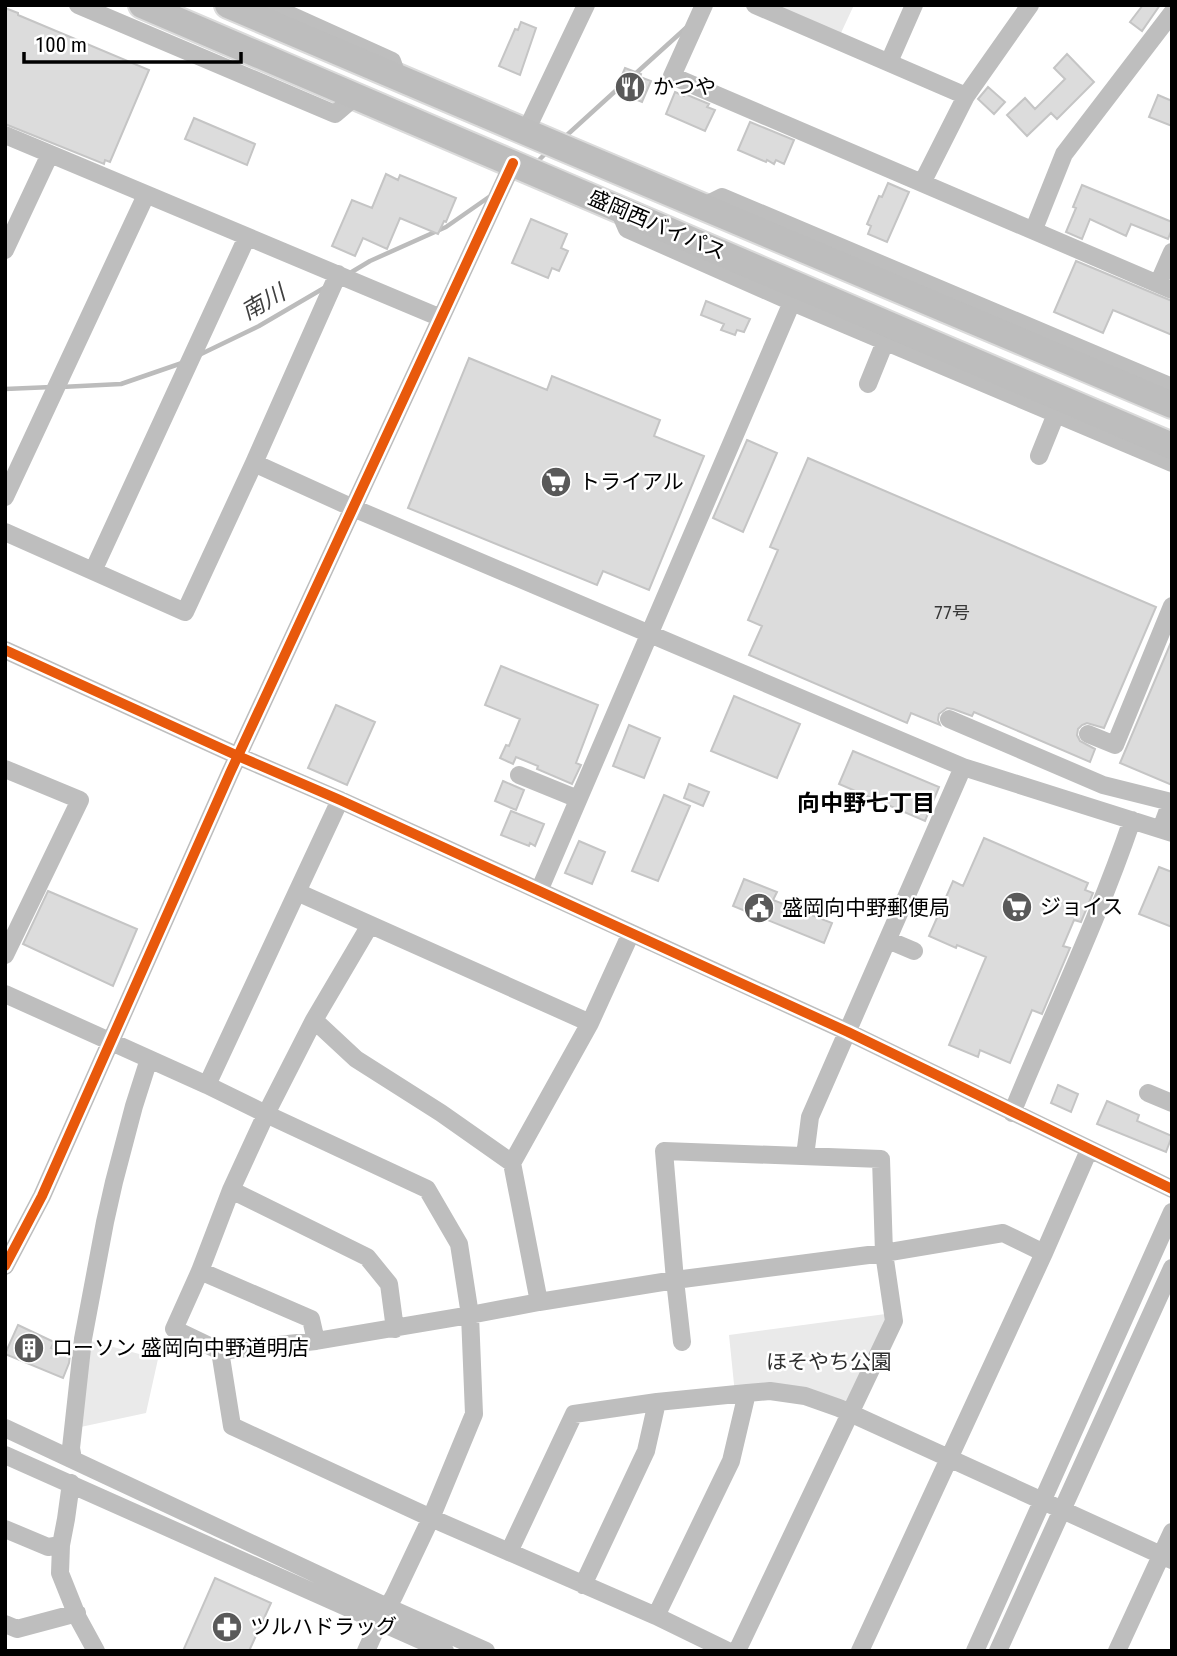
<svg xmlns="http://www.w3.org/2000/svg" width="1177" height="1656" font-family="'Roboto Condensed','Noto Sans JP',sans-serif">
<rect width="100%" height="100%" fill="#fff"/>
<!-- green -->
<path fill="#eaeaea" d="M769,5H854L840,35Z
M893,1313L851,1414L839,1408L735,1394L729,1335Z
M87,1340L158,1359L146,1413L76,1428Z"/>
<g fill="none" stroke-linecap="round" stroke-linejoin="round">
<!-- stream -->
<path stroke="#bcbcbc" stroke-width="4.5" d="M634,75L687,27
M567,135L622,85
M537,162L544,155
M350,273L370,261L446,227L489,197
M199,355L259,326L324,288
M61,387L121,384L182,363
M5,389L52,387"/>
</g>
<!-- building -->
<path fill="#dcdcdc" stroke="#c5c5c5" stroke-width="2" d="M1143,5H1160L1142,31L1130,22Z
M5,8L18,13V15L149,70L110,162L105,160L104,164L5,124Z
M521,22L536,28L520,75L499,66L515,29L518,30Z
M1067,54L1094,82L1057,119L1051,113L1027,136L1007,115L1025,98L1035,109L1065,79L1054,68Z
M625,68L641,74L640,77L651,81L642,102L620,93L622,89L617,87Z
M988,87L1005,102L994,114L978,99Z
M675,92L684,96L685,94L709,104L707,107L715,110L705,131L666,114Z
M1158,95L1172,101V126L1149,117Z
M194,118L255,144L247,165L185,139Z
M750,122L794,140L784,164L776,160L774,164L767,160L766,162L738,150Z
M386,174L398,180L400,175L456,198L446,222L444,221L438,234L400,218L387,249L363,238L355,256L332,246L352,200L372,208Z
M888,183L909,192L887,242L868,234L871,226L867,224L879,196L882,197Z
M1082,185L1172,222V229L1168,239L1131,224L1126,236L1090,219L1082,239L1066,232L1076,208L1073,207Z
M531,219L567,234L561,248L568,251L559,271L552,268L548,278L512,263Z
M1076,261L1172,301V335L1113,310L1103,333L1054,312Z
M706,301L750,319L744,332L737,330L735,335L721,330L724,324L701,315Z
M469,358L547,390L552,376L660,420L654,436L704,456L649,590L603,571L597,585L408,508Z
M747,440L777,453L743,532L713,518Z
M808,458L1156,607L1104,728L1087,723L1082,725L1078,729L1077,735L1080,741L1095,749L1090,762L974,712L972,716L953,709L947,708L939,714L938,720L940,725L911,713L907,723L749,655L762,626L748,620L778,550L770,547Z
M1172,640V785L1120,763Z
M501,666L598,705L576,763L581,765L572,784L537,769L538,766L516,757L513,764L500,758L506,745L509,746L520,719L485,705Z
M734,696L800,724L777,778L711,751Z
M336,705L375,722L347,785L308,768Z
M629,725L660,738L644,778L613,766Z
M853,751L939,787L925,821L839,784Z
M503,781L524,790L516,810L495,801Z
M689,784L709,792L703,806L684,798Z
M664,795L690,806L658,881L632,871Z
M511,811L544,824L535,846L530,843L529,846L501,835Z
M984,838L1088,883L1085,890L1093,893L1081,922L1074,920L1063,946L1070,948L1042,1014L1032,1010L1010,1063L980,1050L978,1057L949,1045L986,957L957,945L956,948L929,936L953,881L963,886Z
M579,841L605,852L592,884L565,873Z
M1159,867L1172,872V927L1139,914Z
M744,879L777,892L773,900L832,923L824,943L733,906Z
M48,891L137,929L113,986L23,944Z
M1058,1085L1078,1094L1071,1112L1051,1103Z
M1107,1101L1139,1115L1137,1121L1172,1136L1166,1152L1097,1124Z
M18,1325L54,1342L51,1348L70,1355L69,1363L63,1378L5,1354Z
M215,1578L271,1603L249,1651H183Z"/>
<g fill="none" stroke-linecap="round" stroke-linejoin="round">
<!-- highway casing -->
<g stroke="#dbdbdb" stroke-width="30">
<path id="highway" d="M142,5L1172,446
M228,5C542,140 857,271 1172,405"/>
</g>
<!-- minor -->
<path stroke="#bebebe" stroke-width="18" d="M78,5L335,114L356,96
M268,5L392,61L398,78
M704,5L672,76C838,147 1005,218 1172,290
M755,5L966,96
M889,62L914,5
M525,133L586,5
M5,135L441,318
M922,183L966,96L1030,5
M704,206L722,197L1172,387
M618,208L627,229L792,302L1172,463
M1034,229L1064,154L1172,13
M5,250L50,154
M1158,284L1172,252
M868,384L885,342
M1039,456L1056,414
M254,463L353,508L963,767L1172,833
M5,497L146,195
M5,532L185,612L254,463L338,274
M93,571L247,237
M5,650L238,756L340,800L848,1032L1172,1189
M949,719L1103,785L1171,802L1161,829
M1088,734L1115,745L1172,606
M5,769L80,800L5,955
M519,775L578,799
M340,800L297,892L590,1023
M539,891L792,302
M631,933L590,1023L512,1163L539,1302L675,1280L884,1253L1003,1233L1044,1253
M888,940L914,951
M5,994L207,1085L297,892
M314,1020L356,1059L441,1113L512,1163
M207,1085L266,1114L427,1189L459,1244L470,1315L316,1341L220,1351L174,1329L200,1271L231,1190L266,1114L314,1020L370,925
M1148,1093L1172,1103
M1012,1113C1052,1015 1098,920 1132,820
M805,1156L810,1117L963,767
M231,1190L367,1257L389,1284L395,1329
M5,1266L42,1196L230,773L513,163
M200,1271L311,1319L316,1341
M682,1342L675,1280L664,1151L881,1159L884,1253L894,1321L737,1651
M220,1351L232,1426L431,1518L656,1616L728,1651
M5,1428L387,1607L486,1651
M5,1455L445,1651
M73,1459L71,1448L83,1339L105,1222L114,1182L134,1106L149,1059
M71,1483L66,1519L61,1545L60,1573L78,1618L96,1651
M5,1529L48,1547L61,1545
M509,1552L574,1414L657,1402
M583,1585L646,1451L657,1402L747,1393
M656,1616L731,1461L747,1393L770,1391L805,1396L839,1408L1172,1560
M5,1624L17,1629L77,1613
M366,1651L380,1620L394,1596L431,1518L474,1414L470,1315L539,1302
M860,1651L1044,1253L1089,1150
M975,1651L1172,1212
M998,1651L1172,1268
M1117,1651L1172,1532"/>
<!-- highway -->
<use href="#highway" stroke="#bdbdbd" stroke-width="26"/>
<!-- cycleway casing -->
<g stroke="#fff" stroke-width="15">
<path id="cycleway" d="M5,650L238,756L340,800L848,1032L1172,1189
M5,1266L42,1196L230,773L513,163"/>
</g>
<!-- cycleway -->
<use href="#cycleway" stroke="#e8590c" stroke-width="10"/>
</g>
<!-- icons -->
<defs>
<g id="restaurant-disc" transform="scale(1.575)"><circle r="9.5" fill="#595959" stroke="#fff"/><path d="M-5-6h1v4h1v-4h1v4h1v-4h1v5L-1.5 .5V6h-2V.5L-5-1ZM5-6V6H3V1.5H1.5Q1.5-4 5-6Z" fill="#fff"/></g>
<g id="supermarket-disc" transform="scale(1.575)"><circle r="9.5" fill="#595959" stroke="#fff"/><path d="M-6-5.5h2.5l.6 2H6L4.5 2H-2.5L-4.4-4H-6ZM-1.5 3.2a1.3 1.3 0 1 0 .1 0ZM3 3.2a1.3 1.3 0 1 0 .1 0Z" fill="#fff"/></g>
<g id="civic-disc" transform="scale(1.575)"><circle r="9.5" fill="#595959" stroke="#fff"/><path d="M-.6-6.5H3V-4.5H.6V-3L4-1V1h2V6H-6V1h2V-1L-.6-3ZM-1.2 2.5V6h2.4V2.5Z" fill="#fff"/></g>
<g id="building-disc" transform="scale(1.575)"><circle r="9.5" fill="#595959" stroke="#fff"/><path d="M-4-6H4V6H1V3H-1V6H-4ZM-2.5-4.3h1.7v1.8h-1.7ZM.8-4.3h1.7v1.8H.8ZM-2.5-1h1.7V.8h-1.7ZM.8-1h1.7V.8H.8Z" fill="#fff"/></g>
<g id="pharmacy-disc" transform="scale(1.575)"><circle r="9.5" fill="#595959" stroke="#fff"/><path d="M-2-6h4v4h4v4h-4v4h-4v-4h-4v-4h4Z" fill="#fff"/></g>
</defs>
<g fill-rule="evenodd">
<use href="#restaurant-disc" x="630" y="87"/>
<use href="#supermarket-disc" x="556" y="482"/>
<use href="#supermarket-disc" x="1017" y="907"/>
<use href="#civic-disc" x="759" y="908"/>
<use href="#building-disc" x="29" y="1348"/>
<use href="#pharmacy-disc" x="227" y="1627"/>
</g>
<g text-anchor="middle" stroke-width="5" stroke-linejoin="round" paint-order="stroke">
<!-- number labels -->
<g font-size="18" fill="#373737">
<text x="952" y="619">77号</text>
</g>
<!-- poi labels -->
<g font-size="21" fill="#000" stroke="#fff" text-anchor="start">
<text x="653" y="94">かつや</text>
<text x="579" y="489">トライアル</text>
<text x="1040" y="914">ジョイス</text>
<text x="782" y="915">盛岡向中野郵便局</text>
<text x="52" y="1355">ローソン 盛岡向中野道明店</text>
<text x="250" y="1634">ツルハドラッグ</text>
</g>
<!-- street labels -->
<g font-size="21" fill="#000" stroke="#fff">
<text transform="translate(657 225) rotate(23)" y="7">盛岡西バイパス</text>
</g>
<!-- park labels -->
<g font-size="21" fill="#2f2f2f" stroke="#fff">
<text x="829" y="1369">ほそやち公園</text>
</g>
<!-- water labels -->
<g font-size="23" font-style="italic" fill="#404040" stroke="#fff">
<text transform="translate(263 302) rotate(-30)" y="8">南川</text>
</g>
<!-- neighbourhood labels -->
<g font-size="23" font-weight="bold" fill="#000" stroke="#fff">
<text x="866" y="811">向中野七丁目</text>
</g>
</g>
<!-- border -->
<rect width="1177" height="1656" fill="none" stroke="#000000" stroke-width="14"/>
<!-- scale -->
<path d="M24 52v10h217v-10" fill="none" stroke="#000000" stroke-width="3.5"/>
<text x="35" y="52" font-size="21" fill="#000000" stroke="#ffffff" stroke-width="5" paint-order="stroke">100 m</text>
</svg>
